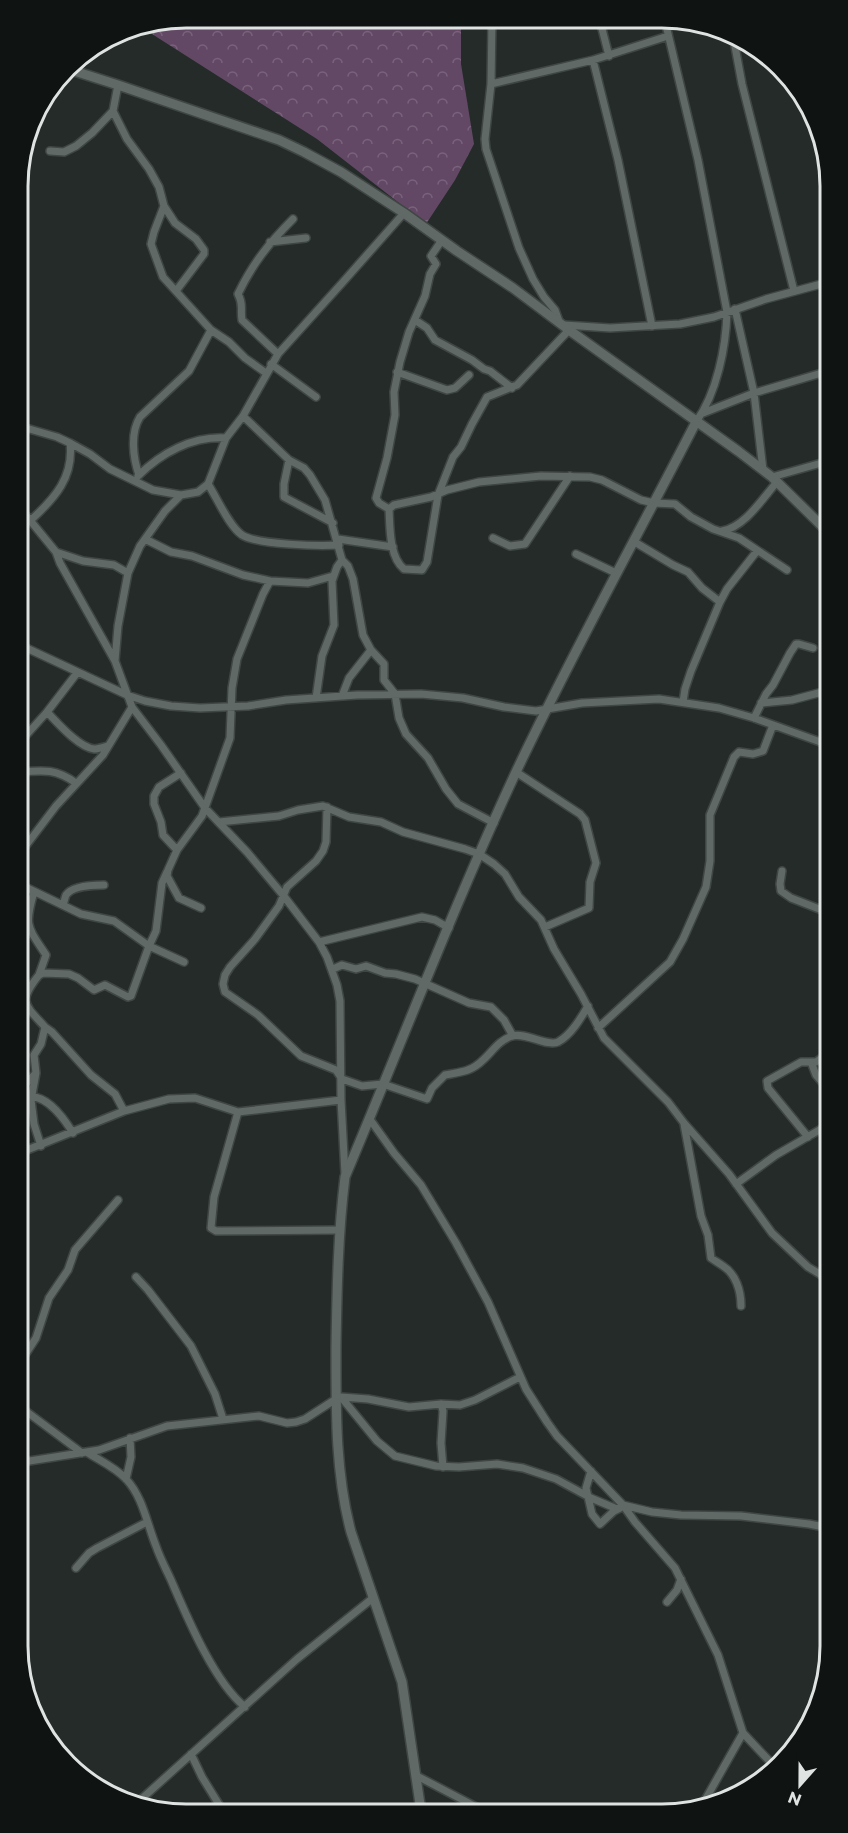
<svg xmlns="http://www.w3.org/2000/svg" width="848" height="1833" font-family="Montserrat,sans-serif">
<defs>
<pattern id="forest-crowns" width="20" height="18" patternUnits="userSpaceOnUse" patternTransform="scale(1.5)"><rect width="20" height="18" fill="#634865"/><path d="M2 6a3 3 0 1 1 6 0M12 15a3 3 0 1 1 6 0" fill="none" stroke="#79627b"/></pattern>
</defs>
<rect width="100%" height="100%" fill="#242b29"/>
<!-- forest -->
<path fill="url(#forest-crowns)" d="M187,18L461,20V64L474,144L455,180L426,224L317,139L141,27Z"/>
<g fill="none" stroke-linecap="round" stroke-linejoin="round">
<!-- street casing -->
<g stroke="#3f4644" stroke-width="10">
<path id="street" d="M492,20L491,84L485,139L486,149L519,248L533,279L544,297L555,310L559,321
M600,21L609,56
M665,21L698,160L727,312C726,347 717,393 696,422
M734,41L742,84L794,291
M593,60L618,160L652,326
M491,84L593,60L668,36
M113,111L127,139L149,169L159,187L164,206L175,223L196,239L204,250V254L176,291
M50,151L64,152L76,146L92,133L113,111L118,85
M164,206L154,232L151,244L163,277L211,330L229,342L245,358L266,373
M270,242L306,238
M735,309L754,393L763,470
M415,320L427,328L435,340L472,360L484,369L490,371L512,388
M564,325L610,328L680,324L714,317L766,299L825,283
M278,354L242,320C240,309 244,305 238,294C253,263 269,243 293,219
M271,364L316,397
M397,372L447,390L455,388L469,375
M703,413L754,393L825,372
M243,416L289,460L304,468L310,475L325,500L342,560L348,566L353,579L363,635L371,650L384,664V680L395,694L399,718L406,734L428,758L446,789L458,804L494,823
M19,426L57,437L70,443L90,454L110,469L153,490L181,495
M289,460L284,484V497L333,523
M139,475C133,458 130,433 140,417L189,371L211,330
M138,476C161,453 192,436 226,438
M772,477L825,462
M208,484C217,498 229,526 242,535C258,545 319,546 339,545
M20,508L56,552L60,563L115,661L132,707L161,745L205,808L247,852L283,895L319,942L327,957L337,985L340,1001L341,1100L345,1174
M389,509L394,505L431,497L447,490L479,482L541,476L590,477L602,480L641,500L654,503L675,504L691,517L713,529L739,538L787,570
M389,509C390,527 389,557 404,569L422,570L427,562L438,495L453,457L461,447L472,424L487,397L517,385L569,330
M389,509L379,503L376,498L387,458L395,415L394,392L400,362L409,332L425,296L430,274L436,264L431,256L442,240
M31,520C55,498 74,477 70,443
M722,531C745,527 762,499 777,482
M493,538L510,546L525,544L570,476
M145,539L171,552L192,556L243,575L270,581
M338,539L393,547
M633,541L673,565L688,572L702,588L720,602
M56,552L83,561L114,565L128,573
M576,554L616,573
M20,645L127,695L145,701L171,706L200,708L248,706L286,700L357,695L421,694L463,698L504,707L536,711L582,703L659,699L719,708L754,718L826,744
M115,661L118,626L128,573L140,546L165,511L181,495L198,492L208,484L226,438L243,416L278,354L343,282L404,213
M342,696L349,678L371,650
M316,698L322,656L334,625L332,581L337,567L342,560
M683,702L685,689L691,671L720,602L727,589L757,551
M761,703L792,700L826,691
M47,712C57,722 78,747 94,749C98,749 104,747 108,746
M754,718L766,694L773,685L790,653L796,644H799L813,648
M20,742L47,712L77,673
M21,772C45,770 56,769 76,783
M516,772L580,814L585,820L596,863L590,882L589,908L545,927
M327,807L326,842L323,851L316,861L287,887L279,906L255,939L230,967L225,975L223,984L225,992L258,1015L301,1056L336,1070L342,1079L362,1086L383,1084L427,1099L432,1088L445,1075C460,1072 471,1072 483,1060C492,1052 499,1040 512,1036C526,1032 547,1047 558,1042C571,1035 581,1018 588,1006
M219,822L279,816L298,810L323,806L349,817L381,822L403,832L465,849L479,854L494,864L505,874L519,897L541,920L554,949L581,994L604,1038L668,1102L684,1123L729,1174L772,1233L808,1267L828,1279
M177,850L163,835L161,822L154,804V796L159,787L181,773
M21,852L56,806L103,755L132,707
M782,871L780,884L781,891L791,898L827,912
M21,885L81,914L114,921L149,946L184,962
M34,892C24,926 27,926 46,955L39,975
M63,905C64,903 65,897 66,895C72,886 94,885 104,885
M201,908L179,898L167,876L168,870L177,850L202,816L230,738L232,688L237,659L263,594L270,581L308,583L333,576
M319,942L422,917L435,920L449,928
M333,969L342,965L356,969L366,966L385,973L396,974L415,979L469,1003L491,1007L504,1020L513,1036
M45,1027L52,1032L91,1075L115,1094L124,1111
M598,1028L670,962L683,939L706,887L710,861V815L734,757L739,752L753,754L763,751L773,725
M811,1062L816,1075L828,1089
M22,1088L34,1075
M31,1097C48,1096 65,1120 73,1133
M238,1112L214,1197L211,1228L216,1231L340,1230
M369,1118L394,1153L421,1185L456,1243L488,1302L526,1389L547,1422L557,1436L623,1505L652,1512L681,1515L741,1516L809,1524L829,1528
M684,1124L701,1216L708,1235L711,1258C715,1261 719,1263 723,1266C736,1274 741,1291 741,1306
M808,1137L768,1088L767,1081L801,1062H816L827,1054
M41,1146L34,1124L31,1100L36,1073L34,1055L41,1044L45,1027C25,1005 17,1002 39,975L43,973L69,974L78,978L94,990L105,985L128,997L131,996L149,946L156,931L162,883L167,872
M22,1152L124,1111L169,1099L195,1098L238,1112L341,1100
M736,1184L776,1155L828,1125
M136,1277L148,1290L191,1346L215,1394L223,1419
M23,1358L36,1338L49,1298L68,1270L75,1250L118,1200
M341,1397L368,1399L409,1407L441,1404L460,1405L475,1400L520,1377
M441,1404L443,1411L441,1443L443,1467
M23,1409L82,1453
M88,1453C101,1461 116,1468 126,1479C143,1497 147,1524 156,1546C160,1558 166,1569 171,1580C187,1617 214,1682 245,1707
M23,1462L99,1450L167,1426L259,1416L287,1423L296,1422L305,1419L336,1399L341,1397L377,1441L395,1456L436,1466L459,1467L497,1464L523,1468L556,1479L591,1498L617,1509
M591,1471L586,1488L592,1514L600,1524L614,1511L620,1508
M126,1479L131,1457L130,1438
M623,1505L635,1522L675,1568L718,1655L743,1733L774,1766
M76,1568L89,1553L97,1548L147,1522
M667,1602L677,1590L681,1579
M24,1674L38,1713
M191,1754L202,1777L223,1811
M417,1776L482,1810
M137,1803L297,1659L373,1598
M700,1809L743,1733"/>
</g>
<!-- secondary casing -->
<g stroke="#3f4644" stroke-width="12">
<path id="secondary" d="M68,69L118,85L279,140L304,152L341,172L404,213L457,251L513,288L569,330L738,451L772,477L826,530
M421,1811L402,1682L351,1532C335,1472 336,1408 336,1346C337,1289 338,1233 345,1177C402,1042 454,905 516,772C572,653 636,539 696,422"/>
</g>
<!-- street -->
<use href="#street" stroke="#606966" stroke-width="7"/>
<!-- secondary -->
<use href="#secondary" stroke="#606966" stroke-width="9"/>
</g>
<!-- crop -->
<path d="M0 0H848V1833H0ZM186 28H662A158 158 0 0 1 820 186V1646A158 158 0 0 1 662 1804H186A158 158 0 0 1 28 1646V186A158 158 0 0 1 186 28Z" fill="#0f1312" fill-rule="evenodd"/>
<path fill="none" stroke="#dfe4e2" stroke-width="3" d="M186 28H662A158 158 0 0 1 820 186V1646A158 158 0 0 1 662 1804H186A158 158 0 0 1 28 1646V186A158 158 0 0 1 186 28Z"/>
<!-- north arrow -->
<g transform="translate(800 1785) rotate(201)" stroke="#0f1312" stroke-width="4.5" paint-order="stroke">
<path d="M0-4.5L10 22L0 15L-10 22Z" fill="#dfe4e2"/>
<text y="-9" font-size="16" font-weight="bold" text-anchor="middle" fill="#dfe4e2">N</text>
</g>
</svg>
